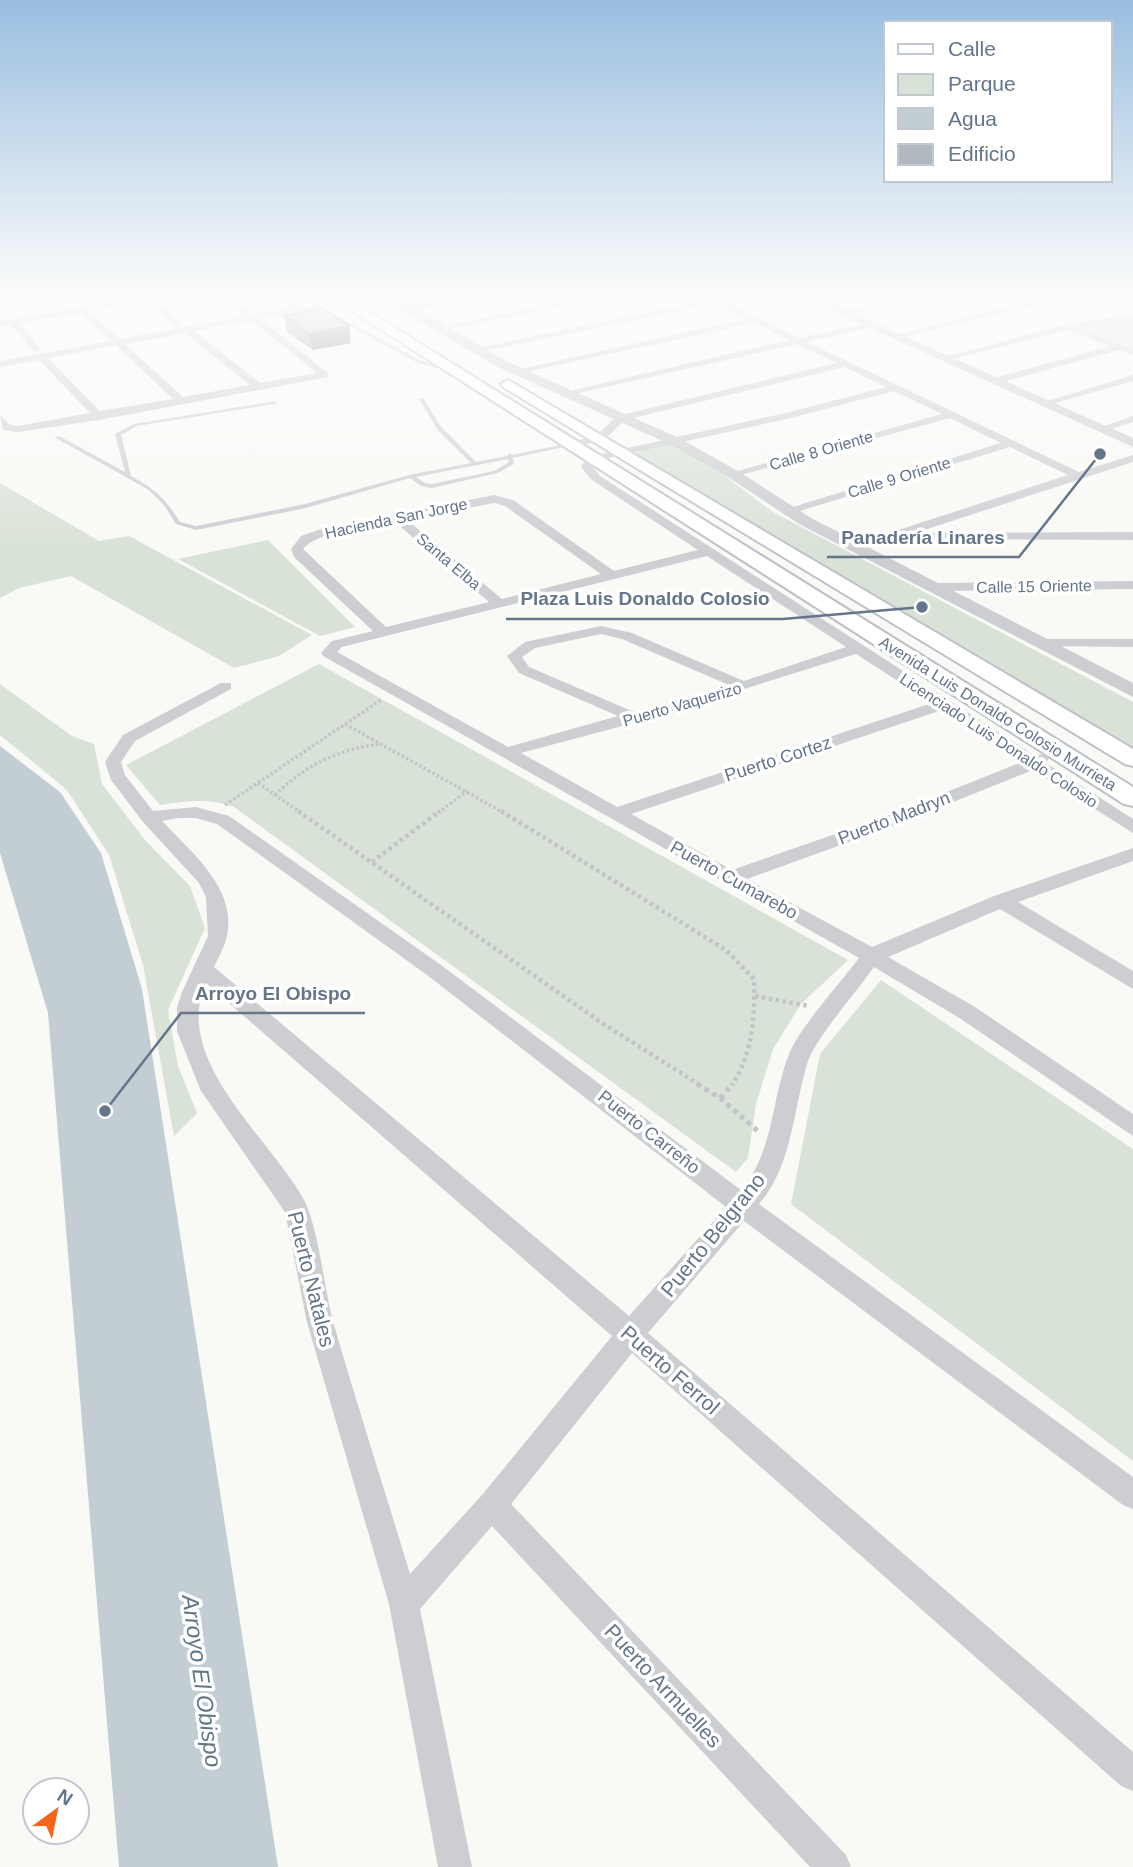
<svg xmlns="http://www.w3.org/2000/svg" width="1133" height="1867" font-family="Helvetica,sans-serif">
<rect width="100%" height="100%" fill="#f9f9f6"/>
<!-- green -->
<path fill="#d9e2d7" d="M1133,320V348L1081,328Z
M665,442L724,475L773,512L1133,702V753L635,453Z
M0,483L99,541L129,536L312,635L279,656L234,668L71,576L19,588L0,598Z
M268,540L355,627L320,636L178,559Z
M319,664L848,960L801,1004L773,1049L756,1104L748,1158L736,1172L234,807C209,798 186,801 160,805L126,765Z
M0,684L72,736L94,744L102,784L145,840L190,886L205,928L168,1010L178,1066L197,1113L174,1136L143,965L109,855L67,790L0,735Z
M881,980L1133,1149V1461L791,1204L820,1054Z"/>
<!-- water -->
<path fill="#c3cdd4" d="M0,746L60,792L101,853L142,989L278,1867H119L48,1013L0,853Z"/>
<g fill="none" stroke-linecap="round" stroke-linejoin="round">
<!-- secondary casing -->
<g stroke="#bdc1c7" stroke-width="4">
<path id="secondary" d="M324,293H339L1133,787V806L1124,804Z
M508,380L1133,749V766L1125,764L503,387L501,384Z"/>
</g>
<!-- path-far2 -->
<path stroke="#c2c4c7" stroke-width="3.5" stroke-dasharray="2.5 2.5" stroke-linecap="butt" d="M345,724L504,813
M258,783L301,813
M275,795C306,765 338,749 381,744
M225,805L381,700
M438,813L467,791"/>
<!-- path-far1 -->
<path stroke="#c2c4c7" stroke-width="4.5" stroke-dasharray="3.5 3.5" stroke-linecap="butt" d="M298,811L602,1023L700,1085
M501,811L726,950L754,979C755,1017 753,1052 732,1085
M372,862L440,811
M755,996L809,1006"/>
<!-- path -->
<path stroke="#c2c4c7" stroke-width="5" stroke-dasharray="4.5 4.5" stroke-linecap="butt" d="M697,1084L720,1098L733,1084
M720,1098L759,1132"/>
<!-- service -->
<path fill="#ccced2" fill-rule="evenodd" d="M323,310L342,318L419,360L457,372L455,373L416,362L339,320L321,312Z
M419,398H423L441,427L476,462L507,456L510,453L512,455L570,443L573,445L513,458L514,464L498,473L432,488L421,486L410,478L306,508L196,530L176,524L164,505L149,490L54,437L59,436L125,472L115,434L134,424L276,401V403L274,404L137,426L121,435L131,476C156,490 165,498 180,522L196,526L305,504L409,475L471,463L437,429ZM508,459L509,462L494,471L432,484L425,483L416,477Z"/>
<!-- minor -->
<path fill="#ccced2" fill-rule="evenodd" d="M38,293H58L0,305V299Z
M163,293H182L157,299L180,322V326H174L149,301L89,311L120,339L245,316L218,293H227L254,314L290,308L287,303C300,299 315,291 326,303L364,293L371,295L307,313L300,311L260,319L328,373V377L99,420L18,432L3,430L0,415L10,425L18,426L90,413L39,360L0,367V361L111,341L81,313L20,323L40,349L35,352L11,325L0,327V321ZM308,302H317V303L307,307L299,305ZM251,320L317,373L260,383L194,331ZM185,333L250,385L183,397L125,344ZM116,345L173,399L100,411L48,358Z
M478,293H497L406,312L402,309Z
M608,293H626L440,331L435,328Z
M695,293H706L799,338L872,323V327L807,342L1079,472L1133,455V462L915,533L1133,532V540L898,539L857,552L851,548L852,545L1068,475L1010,447L793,513L783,510L1001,443L950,418L737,476L727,474L942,414L894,391L791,418L595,461L593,467L600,476L1034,755L1047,754L1049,758L1046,763L1133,819V833L1033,770L896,825L747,879L872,947L994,896L1133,848V861L1018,902L1133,971V989L1000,909L888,957L975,1007L1133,1114V1136L961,1019L874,967C859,988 815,1040 808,1061C793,1108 793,1165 759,1204L1133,1477V1509L1123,1505L744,1221L648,1333L1133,1752V1791L1121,1786L632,1353L511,1504L846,1855L851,1867H810L492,1526L420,1609L472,1867H438L389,1604L307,1322L285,1212L201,1091L177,1031V1008L182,992L208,936L206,897L199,883L143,822L111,780L105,762L123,735L221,683H231V689L135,741L121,762L125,775L153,811L196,807L229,816L441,965L741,1190C774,1153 771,1099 789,1054C798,1030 841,982 859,958L323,656L321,653L332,641L373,631L294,557L291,549L301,536L321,529L494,495L513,500L614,571L698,550L592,480L581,467L587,457L790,412L886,387L845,367L625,420L604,440L570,448L566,447V443L596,436L617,416L837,363L797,344L566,396L561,393L789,340L754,323L516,374L511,371L746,319L714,304L479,352L474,349L707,300ZM494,503L505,506L601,574L502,599L407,520ZM395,522L489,602L386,627L303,549C319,530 371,527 395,522ZM707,556L846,647L744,681L632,633L601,626L525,642L507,656L519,673L618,716L508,747L337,652L342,647ZM601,634L622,639L729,685L634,712L529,667L522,657L535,648ZM856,654L932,703L617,807L521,753L641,721ZM942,710L1022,762L884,817L732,870L631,814ZM178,818H196L217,824L427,975L726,1207L629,1316L214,967C218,958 225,946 227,936C237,888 191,852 162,821ZM206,983L612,1336L482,1495L410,1574C385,1491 358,1408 334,1325C324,1290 319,1229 304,1200C270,1138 171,1060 206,983Z
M923,293H939L843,316L839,313Z
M1079,293H1104L1052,302L895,339L890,336L1052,296Z
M1133,314V320L1080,328L1133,349V355L1119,350L995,384L991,379L1110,346L1068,330L945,361L940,358L1070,324Z
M1133,375V381L1045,406L1040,403Z
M1133,416V422L1101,432L1096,429Z
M1133,581V589L936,591L929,587L936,583Z
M1041,639H1133V647L1036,646V640Z"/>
<!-- tertiary -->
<path fill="#ccced2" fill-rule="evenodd" d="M380,293H392L506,361L677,437L738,471L811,518L1133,683V697L799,524L728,477L667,443L498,367L402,311Z
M793,293H807L1133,438V447Z"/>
<!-- secondary -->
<use href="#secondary" fill="#fff" fill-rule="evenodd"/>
</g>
<!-- wall -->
<path fill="#989ea5" d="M284,316L351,343L313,350L287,332Z"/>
<!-- shaded-wall -->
<path fill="#7c8186" d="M349,326L351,343L313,350L310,334Z"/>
<!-- building -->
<path fill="#b1b8c0" stroke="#7c8186" stroke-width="2" d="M322,308L349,326L310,334L284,316Z"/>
<!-- sky -->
<linearGradient id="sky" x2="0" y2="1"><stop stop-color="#99bee0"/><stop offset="0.53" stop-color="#fcfcfb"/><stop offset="1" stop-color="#fcfcfb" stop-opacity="0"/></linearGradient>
<rect width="1133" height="554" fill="url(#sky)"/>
<g text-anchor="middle" stroke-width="7" stroke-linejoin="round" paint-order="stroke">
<!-- far-street labels -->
<g font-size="16" fill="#65758a" stroke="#fff">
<text transform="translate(821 450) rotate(-16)" y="6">Calle 8 Oriente</text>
<text transform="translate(899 477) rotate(-17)" y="6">Calle 9 Oriente</text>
<text transform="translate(396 518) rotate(-12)" y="6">Hacienda San Jorge</text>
<text transform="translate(449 561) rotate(40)" y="6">Santa Elba</text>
<text transform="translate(1034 586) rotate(-1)" y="6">Calle 15 Oriente</text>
<text transform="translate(682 704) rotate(-16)" y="6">Puerto Vaquerizo</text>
<text transform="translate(998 713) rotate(32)" y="6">Avenida Luis Donaldo Colosio Murrieta</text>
<text transform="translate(999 740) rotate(33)" y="6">Licenciado Luis Donaldo Colosio</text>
</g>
<!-- street labels -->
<g font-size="18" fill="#65758a" stroke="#fff">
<text transform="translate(778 759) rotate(-18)" y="6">Puerto Cortez</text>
<text transform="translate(894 818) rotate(-21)" y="6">Puerto Madryn</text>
<text transform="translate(734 880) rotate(29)" y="6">Puerto Cumarebo</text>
<text transform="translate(649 1132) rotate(38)" y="6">Puerto Carreño</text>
</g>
<!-- near-street labels -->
<g font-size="21" fill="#65758a" stroke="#fff">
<text transform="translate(713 1235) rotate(-51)" y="7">Puerto Belgrano</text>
<text transform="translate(311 1279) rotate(76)" y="7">Puerto Natales</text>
<text transform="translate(670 1370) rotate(41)" y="7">Puerto Ferrol</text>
<text transform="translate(663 1686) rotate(47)" y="7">Puerto Armuelles</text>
</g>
<!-- near-water labels -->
<g font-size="23" font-style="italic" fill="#617786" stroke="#fff">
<text transform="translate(202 1681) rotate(82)" y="8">Arroyo El Obispo</text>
</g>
</g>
<!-- callouts -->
<path fill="none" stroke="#65758a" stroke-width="2.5" d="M1100 454L1019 557H827M922 607L783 619H506M105 1111L181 1013H365"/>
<g fill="#65758a" stroke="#fff" stroke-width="2.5">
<circle cx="1100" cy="454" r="7"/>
<circle cx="922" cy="607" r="7"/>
<circle cx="105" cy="1111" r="7"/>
</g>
<g font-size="19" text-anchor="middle" font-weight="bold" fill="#65758a" stroke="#fff" stroke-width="7" stroke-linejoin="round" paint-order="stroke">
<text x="923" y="544">Panadería Linares</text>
<text x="645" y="605">Plaza Luis Donaldo Colosio</text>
<text x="273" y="1000">Arroyo El Obispo</text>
</g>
<!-- legend -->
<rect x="884" y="21" width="228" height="161" fill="#ffffff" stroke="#c1c8d0" stroke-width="2"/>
<rect x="898" y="44" width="35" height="10" fill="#ffffff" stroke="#c1c8d0" stroke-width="2"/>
<text x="948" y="56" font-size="21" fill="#65758a">Calle</text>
<rect x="898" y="74" width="35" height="21" fill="#d9e2d7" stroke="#c1c8d0" stroke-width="2"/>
<text x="948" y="91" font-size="21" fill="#65758a">Parque</text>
<rect x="898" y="108" width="35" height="21" fill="#c3cdd4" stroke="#c1c8d0" stroke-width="2"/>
<text x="948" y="126" font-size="21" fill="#65758a">Agua</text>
<rect x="898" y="144" width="35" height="21" fill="#b1b8c0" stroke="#c1c8d0" stroke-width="2"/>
<text x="948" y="161" font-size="21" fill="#65758a">Edificio</text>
<!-- north arrow -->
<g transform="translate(56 1811) rotate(33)"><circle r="33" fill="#ffffff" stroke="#c1c8d0" stroke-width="2"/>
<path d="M0-5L12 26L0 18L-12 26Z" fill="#f5661a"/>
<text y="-10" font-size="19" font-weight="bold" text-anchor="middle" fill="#65758a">N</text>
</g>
</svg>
